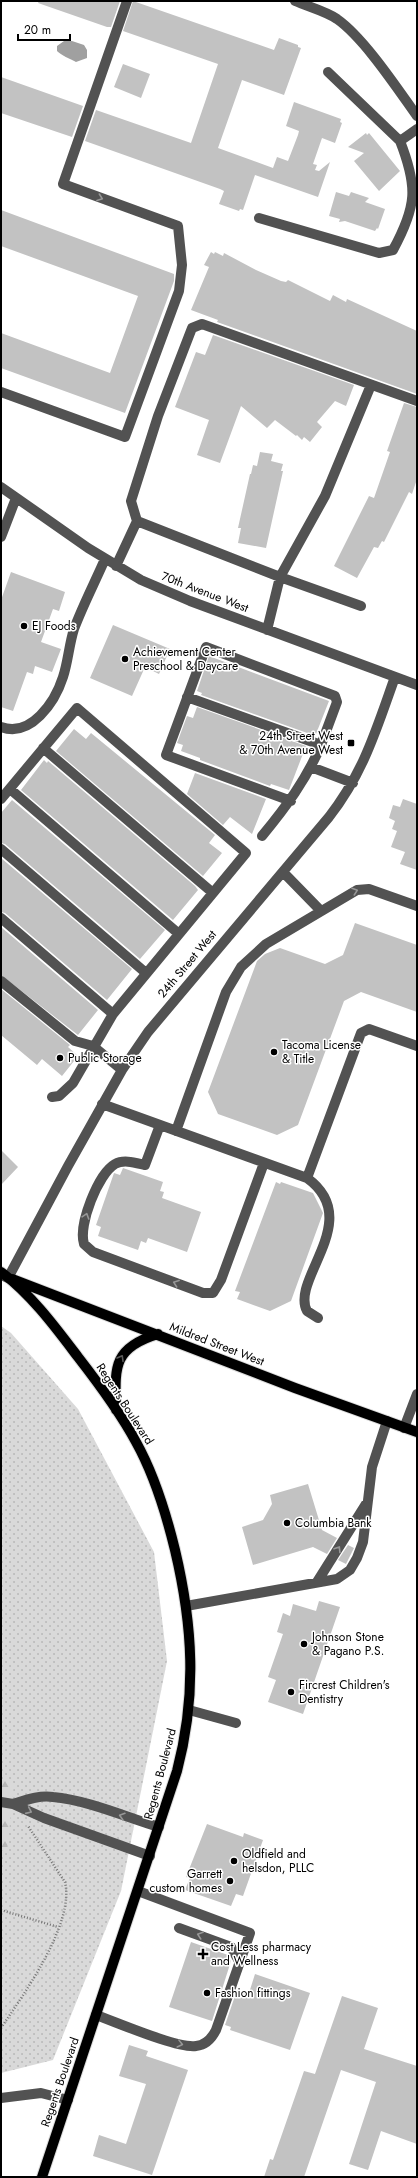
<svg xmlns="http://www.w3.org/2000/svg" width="418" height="2178" font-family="Jost,sans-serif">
<defs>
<pattern id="grass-dots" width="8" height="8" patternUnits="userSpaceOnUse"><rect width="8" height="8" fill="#d9d9d9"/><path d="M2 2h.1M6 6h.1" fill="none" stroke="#b8b8b8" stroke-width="1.8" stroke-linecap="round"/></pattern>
<pattern id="forest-firs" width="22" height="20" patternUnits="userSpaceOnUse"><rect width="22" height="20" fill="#d9d9d9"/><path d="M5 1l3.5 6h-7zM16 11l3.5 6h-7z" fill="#b8b8b8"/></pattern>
</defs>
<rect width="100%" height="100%" fill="#fff"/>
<!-- grass -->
<path fill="url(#grass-dots)" d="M1,1326L11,1333L78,1409L154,1552L167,1661L121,1891L53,2060L1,2073Z"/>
<!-- forest -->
<path fill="url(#forest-firs)" d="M1,1779L14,1783L7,1852L1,1850Z"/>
<!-- water -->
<path fill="#a0a0a0" d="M64,41H72L84,45L87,50V58L76,62C70,59 61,55 57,51V46Z"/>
<!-- building -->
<path fill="#c2c2c2" d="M39,1H120L111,27H107L38,3Z
M133,1L274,50L279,38L298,45V47L301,48L284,95L242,80L218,148L273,168L277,157L288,161L298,135L299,131L286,126L294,102L341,119L340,122L342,123L335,143L322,138L313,164L317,165L315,170L319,171L330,162L318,197L255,175L243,210L240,209L239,211L219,204L224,191L220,189L85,141L96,110L191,143L218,64L123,31Z
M123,64L150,74L141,98L114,87Z
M1,77L83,106L72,137L1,113Z
M366,133L367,135L369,133L400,171L379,191L354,161L364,153L348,147Z
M336,192L349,196L351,192L369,198L365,202L385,209L378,229L377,228L375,231L345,221L339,222L340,219L329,216Z
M1,210L174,274V281L125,413L1,368V333L110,373L138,296L1,246Z
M211,252L214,254L215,252L223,256L224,253L256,270L281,281L286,282L288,280L330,301L333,295L346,302L347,299L417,331V394L217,322L218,320L191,310L209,267L204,265Z
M213,335L354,385L346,406L335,401L317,422L322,427L310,442L304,437L302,440L297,435L296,436L275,420L267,428L241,406L220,463L197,455L209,420L175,407L196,352L205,355Z
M404,403L417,407V479L412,494L409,492L384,542L382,541L378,548L374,547L357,578L334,566L369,496L374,498L390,452L387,451Z
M260,452L273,454L271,461L283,464L281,471H283L266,548L238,543L241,528H238L250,474H251L253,465L257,466Z
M11,572L65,592L59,611L53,609L41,642L61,649L52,672L35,666L33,674L27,672L13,711L1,707V600Z
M113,625L170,649L159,674L145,667L132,696L90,678Z
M209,656L329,701L316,734L311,732L310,734L201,695L202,693L197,691Z
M197,707L306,746L289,790L271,784L270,786L200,760V758L181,751L183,745L177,743L187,716L193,718Z
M74,729L86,739L91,733L215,835L209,843L222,853L203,876L56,751Z
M44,760L47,763L48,761L195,886L198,890L173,920L21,790Z
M195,773L266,799L252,834L230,817L223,825L187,794Z
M403,799L417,804V870L400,864L405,852L391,847L397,831L392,829L395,821L389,818L393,805L400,807Z
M12,800L165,930L140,959L5,844L1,843V813Z
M1,858L132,969L107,1000L5,913L1,912Z
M355,923L417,945V1012L361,992L344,1001L298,1125L277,1135L218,1114L208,1092L257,961L265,954L280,948L325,964L343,955Z
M1,927L98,1010L78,1035L1,975Z
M1,989L70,1045L68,1047L78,1056L62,1076L42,1059L37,1065L1,1035Z
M1,1150L18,1167L1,1185Z
M123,1168L163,1182L160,1191L164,1192L162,1198L201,1212L187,1252L148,1238L146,1243L141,1241L138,1250L98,1236L101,1227L96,1225L114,1173L120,1175Z
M276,1182L280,1184L281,1182L313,1193L323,1213L291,1301L270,1311L237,1299L240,1292L235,1291Z
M308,1484L322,1530L337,1538L327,1554L313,1547L253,1565L242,1527L263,1520L272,1504L270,1495Z
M348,1545L354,1548L346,1564L338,1560Z
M319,1601L340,1607L303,1714L268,1702L276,1680L268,1677L283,1634L277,1632L283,1613L290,1616L293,1604L316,1611Z
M207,1824L243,1837L244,1833L263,1840L243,1896L236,1894L231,1906L185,1890L190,1878L186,1877Z
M191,1942L228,1955L231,1961L212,2021L169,2007Z
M255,1974L310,1993L290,2050L230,2030L231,2027L225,2025L237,1990L249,1993Z
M342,1996L378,2008L364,2049L417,2066V2144L381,2131L368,2170L349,2164L376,2082L341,2070L304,2177H264L270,2159L273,2160L304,2071L315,2074Z
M129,2045L148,2051L146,2056L188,2070L152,2175L93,2156L99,2135L126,2144L146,2084L119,2076Z"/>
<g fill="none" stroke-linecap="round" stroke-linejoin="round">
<!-- major casing -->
<g stroke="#dbdbdb" stroke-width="12">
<path id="major" d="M1,1272C31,1294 56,1328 78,1357C99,1384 120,1412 136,1442C155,1476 166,1513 175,1550C193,1626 197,1695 177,1771L42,2177
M12,1279L295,1388L417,1432
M116,1410C115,1368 112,1348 158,1334"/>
</g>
<!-- path -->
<path stroke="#747474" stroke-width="2.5" stroke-dasharray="1 2" stroke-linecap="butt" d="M1,1910L58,1927
M1,2028C24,1994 75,1923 65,1882L28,1826"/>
<!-- minor -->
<path stroke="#525252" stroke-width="10" d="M295,1C309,7 325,11 337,19C364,38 397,88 417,116
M328,72L400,141
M259,218L379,253L393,250C417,206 418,187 400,141L417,129
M1,392L125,437L179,291L182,265L178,226L63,184L127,1
M1,487L88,548L141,580L190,601L417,685
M1,537L16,498
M116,566L137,521
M361,606L280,577L137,521L131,501L158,416L192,328L202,324L417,401
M267,630L280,577L325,496L371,385
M187,697L321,745C306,780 286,807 262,836
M1,727C31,738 55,702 63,677C68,662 69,645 74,629C83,605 95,582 105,559
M43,748L213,893
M311,767L353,783
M10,789L179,934
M1,799L77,708L246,853L113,1014L73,1083L59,1096L52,1097
M291,801L166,755L206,647L335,696L337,702L321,745
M1,849L146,973
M283,872L321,911
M1,918L113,1014
M1,981L75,1041L93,1046L122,1070
M102,1104L307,1178C365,1220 290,1279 307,1311L318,1318
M160,1125L145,1165C136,1163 124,1159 115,1164C98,1174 78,1225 84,1244L93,1252L203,1293H213L221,1280L264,1163
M176,1131L226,992L241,967L266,944L357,890L369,889L417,906
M307,1178L361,1033L369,1029L417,1046
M1,1275L8,1278L68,1166L122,1070L148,1032L329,817C364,772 376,730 395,677
M404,1428L417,1394
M317,1582L366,1504
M186,1606L337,1579L350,1570L357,1558L363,1542L372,1467L387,1421
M189,1710L236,1723
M1,1802L13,1804
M150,1856L44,1818L13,1804C26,1800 39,1795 53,1797C87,1800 126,1817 159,1827
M179,1928L231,1947L239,1961
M96,2015C116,2022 178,2049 196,2046C206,2045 212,2038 216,2030L250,1933L138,1891
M1,2098L41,2093L68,2100"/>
<!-- major -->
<use href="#major" stroke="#000" stroke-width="10"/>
</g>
<!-- one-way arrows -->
<defs><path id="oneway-chevron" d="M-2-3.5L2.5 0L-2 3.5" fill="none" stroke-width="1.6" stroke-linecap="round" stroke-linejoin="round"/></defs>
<g stroke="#979797">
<use href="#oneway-chevron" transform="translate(100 198) rotate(20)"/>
<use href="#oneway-chevron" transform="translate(355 891) rotate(-19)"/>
<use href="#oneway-chevron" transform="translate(86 1216) rotate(-72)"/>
<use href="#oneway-chevron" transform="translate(176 1283) rotate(-160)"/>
<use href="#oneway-chevron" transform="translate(338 1549) rotate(-58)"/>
<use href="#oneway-chevron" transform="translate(29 1811) rotate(24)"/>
<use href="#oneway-chevron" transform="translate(122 1816) rotate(-163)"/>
<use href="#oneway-chevron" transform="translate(200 1935) rotate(-161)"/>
<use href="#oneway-chevron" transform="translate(180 2044) rotate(14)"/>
</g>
<use stroke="#595959" href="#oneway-chevron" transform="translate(121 1358) rotate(-60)"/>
<!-- markers -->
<g fill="#000" stroke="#fff" stroke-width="1.5">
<circle cx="24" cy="626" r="4"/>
<circle cx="125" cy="659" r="4"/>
<rect x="347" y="739" width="8" height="8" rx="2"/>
<circle cx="274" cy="1052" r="4"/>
<circle cx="60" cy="1058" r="4"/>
<circle cx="287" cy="1523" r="4"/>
<circle cx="304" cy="1644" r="4"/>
<circle cx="291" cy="1692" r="4"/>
<circle cx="234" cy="1861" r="4"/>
<circle cx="230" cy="1881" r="4"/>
<path d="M201 1948h4v4h4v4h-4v4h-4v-4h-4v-4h4z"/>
<circle cx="207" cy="1993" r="4"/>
</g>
<g text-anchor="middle" stroke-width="3" stroke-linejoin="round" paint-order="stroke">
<!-- street labels -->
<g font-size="12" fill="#000" stroke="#fff">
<text transform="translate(205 592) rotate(21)" y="4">70th Avenue West</text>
<text transform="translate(187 964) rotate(-50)" y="4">24th Street West</text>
<text transform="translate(217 1344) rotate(21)" y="4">Mildred Street West</text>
<text transform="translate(125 1404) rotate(57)" y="4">Regents Boulevard</text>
<text transform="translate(160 1774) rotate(-75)" y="4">Regents Boulevard</text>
<text transform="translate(60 2082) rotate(-71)" y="4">Regents Boulevard</text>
</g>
<!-- poi labels -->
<g font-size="12" fill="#000" stroke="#fff" text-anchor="start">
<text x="32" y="630">EJ Foods</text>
<text x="133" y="656">Achievement Center<tspan x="133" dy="14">Preschool &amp; Daycare</tspan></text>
<text x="343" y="740" text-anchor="end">24th Street West<tspan x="343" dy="14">&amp; 70th Avenue West</tspan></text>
<text x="282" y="1049">Tacoma License<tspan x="282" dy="14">&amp; Title</tspan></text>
<text x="68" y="1062">Public Storage</text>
<text x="295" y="1527">Columbia Bank</text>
<text x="312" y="1641">Johnson Stone<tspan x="312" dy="14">&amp; Pagano P.S.</tspan></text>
<text x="299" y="1689">Fircrest Children's<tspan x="299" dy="14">Dentistry</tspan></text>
<text x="242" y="1858">Oldfield and<tspan x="242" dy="14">helsdon, PLLC</tspan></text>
<text x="222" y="1878" text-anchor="end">Garrett<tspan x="222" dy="14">custom homes</tspan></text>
<text x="211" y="1951">Cost Less pharmacy<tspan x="211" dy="14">and Wellness</tspan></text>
<text x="215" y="1997">Fashion fittings</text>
</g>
</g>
<!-- border -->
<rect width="418" height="2178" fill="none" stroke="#000000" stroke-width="4"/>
<!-- scale -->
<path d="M18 34v6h52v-6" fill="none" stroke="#000000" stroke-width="2"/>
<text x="24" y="34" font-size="12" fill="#000000" stroke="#ffffff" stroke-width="3" paint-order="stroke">20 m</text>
</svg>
